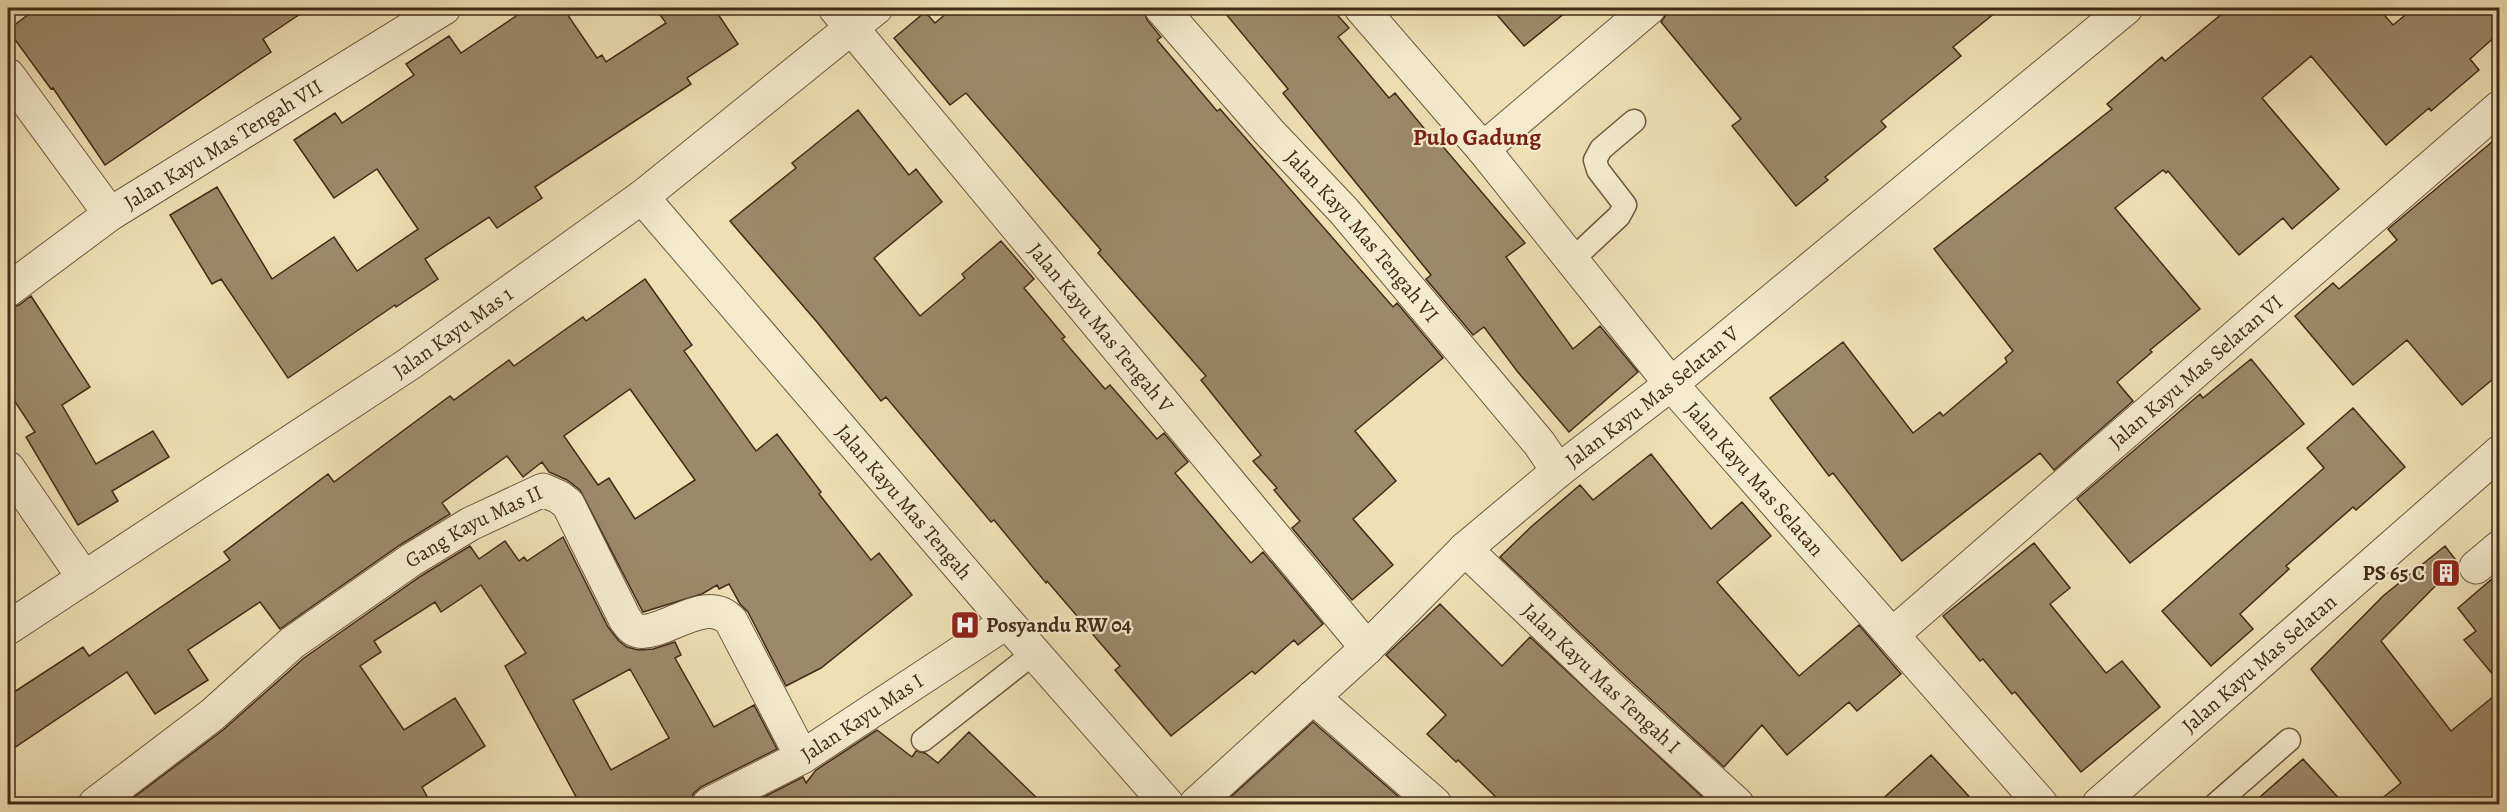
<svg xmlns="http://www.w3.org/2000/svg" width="2507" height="812" font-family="Alegreya,serif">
<rect width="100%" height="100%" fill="#eee0b3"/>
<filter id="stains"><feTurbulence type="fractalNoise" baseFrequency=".00333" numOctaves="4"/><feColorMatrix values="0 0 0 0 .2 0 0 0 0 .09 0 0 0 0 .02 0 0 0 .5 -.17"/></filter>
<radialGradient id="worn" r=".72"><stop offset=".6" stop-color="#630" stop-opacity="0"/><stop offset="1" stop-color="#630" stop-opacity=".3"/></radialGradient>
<!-- building -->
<path fill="#9c8969" stroke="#432a18" stroke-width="1.5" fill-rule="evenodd" d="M37,8H309L263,39L271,52L105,165L53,88L51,89L8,30Z
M528,8H563L597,58L602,55L606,62L666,23L655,8H714L738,44L687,78L691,84L535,187L542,198L497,228L489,217L425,259L438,279L396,307L395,305L288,378L221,279L212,284L170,215L217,187L272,279L334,237L357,271L418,229L377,169L334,198L294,140L335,113L342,123L414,75L406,64L449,36L461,53Z
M953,8H1143L1147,20L1161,37L1157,40L1217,111L1220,109L1393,307L1397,303L1443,358L1355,431L1396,481L1353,519L1393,565L1352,600L1292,528L1300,521L1274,490L1277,488L1253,461L1261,455L1201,380L1206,376L1098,253L1101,250L966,93L950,105L894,38L925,12L935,23Z
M1221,8H1331L1349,28L1338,37L1389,98L1395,93L1432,138L1434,136L1525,243L1506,257L1573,349L1600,326L1638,372L1569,432L1517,371L1484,327L1473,335L1426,279L1431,275L1283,93L1288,89Z
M1491,8H1571L1524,46Z
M1667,8H2001L1953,47L1961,56L1881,121L1886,127L1825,177L1828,180L1796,206L1732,126L1741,119L1661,22L1666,15Z
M2229,8H2378L2393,25L2414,8H2499V33L2470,59L2479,70L2431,111L2429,108L2386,145L2311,56L2262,98L2339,189L2292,229L2283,218L2239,255L2168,171L2166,173L2163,170L2115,208L2200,309L2150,350L2152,352L2117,382L2133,401L2054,470L2040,453L1902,561L1833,473L1829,476L1770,398L1843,342L1913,433L1940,412L1943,416L2007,362L2005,358L2013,351L1934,249L2112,109L2107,104L2162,57L2165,61Z
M858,110L909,175L916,169L942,202L874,258L920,316L965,278L962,274L1001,241L1034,279L1024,288L1065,337L1062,339L1105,389L1110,385L1157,439L1164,433L1188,462L1175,473L1251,563L1263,552L1323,624L1298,645L1294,640L1255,674L1252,671L1171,736L1115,670L1120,666L1047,581L1046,583L994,520L991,522L886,397L881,401L817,322L730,221L796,168L792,163Z
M2499,136V374L2462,405L2407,340L2353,385L2295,316L2333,283L2339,289L2397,240L2388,229Z
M645,279L692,345L684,351L756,451L777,434L821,492L819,494L871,560L879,553L912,595L821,668L786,686L748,612L740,604L729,584L719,589L717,585L702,594L643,612L580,490L567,480L549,472L542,462L523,477L507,456L442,503L450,514L400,545L280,629L260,602L188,650L208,680L155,714L127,672L8,752V696L83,647L89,656L230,560L224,552L328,474L334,482L450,396L454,400L509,360L514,366L583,317L586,321ZM630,389L695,480L635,519L609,478L598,485L564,436Z
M31,296L90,387L62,405L96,464L153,431L169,457L112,491L118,501L78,525L26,437L35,432L8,391V308L19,305Z
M2251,359L2304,424L2130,563L2077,499L2200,394L2203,398Z
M2353,408L2405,467L2356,510L2353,507L2286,566L2289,569L2240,614L2253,629L2211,666L2162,611L2324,468L2307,448Z
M1651,454L1711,529L1742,502L1771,536L1717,582L1799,676L1859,625L1901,674L1857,711L1849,702L1787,755L1762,725L1724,767L1621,672L1500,557L1532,526L1580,485L1593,500Z
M563,537L608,627L619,641L627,647L638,650L653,649L675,642L681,655L675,658L714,727L754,705L777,749L701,787L693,794L691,804H580L505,666L526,653L481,585L441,612L435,602L374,641L381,652L360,666L404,730L455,698L485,746L422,787L431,804H125L223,730L304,658L421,576L470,546L479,559L505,541L519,561L524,557L527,561ZM630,669L669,738L611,770L573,700Z
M2034,543L2070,588L2050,604L2106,673L2122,661L2160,707L2081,772L2015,692L2012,694L1983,659L1980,661L1943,616Z
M2445,546L2458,563L2381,641L2451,731L2499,692V804H2375L2401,783L2311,669L2383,596Z
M2499,573V682L2464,640L2476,631L2458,608Z
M1440,604L1502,666L1530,637L1710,804H1503L1458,760L1456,762L1427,734L1446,715L1386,655Z
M1313,722L1407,804H1223Z
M877,730L912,757L916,751L925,753L938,763L969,732L1043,804H750L803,777L806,783L816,770Z
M1931,755L1976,804H1877Z
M2303,759L2344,804H2252Z"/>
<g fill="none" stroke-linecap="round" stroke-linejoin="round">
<!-- lane casing -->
<g stroke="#6e583f" stroke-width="25">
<path id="lane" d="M1572,260L1619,216L1625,205L1598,170L1595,160L1601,149L1634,121
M923,740L1034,653
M2216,804L2289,740"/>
</g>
<!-- street casing -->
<g stroke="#6e583f" stroke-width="35">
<g id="street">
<path id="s1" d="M835,8L1367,648"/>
<path id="s2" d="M1161,8L1269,132L1344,211L1539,443L1558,471"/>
<path id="s3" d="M1361,8L1483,149L1671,384L2041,804"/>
<path d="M8,75L110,214"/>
<path d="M1483,149L1649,8"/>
<path id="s4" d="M642,197L1007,622L1167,804"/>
<path id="s5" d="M8,290L110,214L444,8"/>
<path d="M8,468L84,578"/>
<path id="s6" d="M1465,549L1608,686L1737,804"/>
<path d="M2476,567L2500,547"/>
<path id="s7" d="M8,628L409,364L642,197L876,8"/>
<path id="s8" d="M1892,635L2500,107"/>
<path d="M1313,697L1435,804"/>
<path id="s9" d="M95,804L212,715L292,643L411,560L470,524L543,490L559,497L568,504L625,619C628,623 632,630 638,631C664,636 706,593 731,621L802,757"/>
<path id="s10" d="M709,804L802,757L1007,622"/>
<path id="s11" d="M1196,804L1367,648L1465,549L1558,471L1671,384L2126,8"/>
<path id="s12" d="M2099,804L2500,452"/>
</g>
</g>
<!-- lane -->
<use href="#lane" stroke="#f4ebce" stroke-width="22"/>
<!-- street -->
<use href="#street" stroke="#f4ebce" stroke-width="33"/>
</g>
<!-- icons -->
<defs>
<g id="building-square" transform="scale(1.5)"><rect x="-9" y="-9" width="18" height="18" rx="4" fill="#8f2418" stroke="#f4ebce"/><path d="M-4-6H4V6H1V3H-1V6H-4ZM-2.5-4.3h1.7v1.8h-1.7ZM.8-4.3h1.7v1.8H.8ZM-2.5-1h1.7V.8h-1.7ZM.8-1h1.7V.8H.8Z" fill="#fff"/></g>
<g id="hospital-square" transform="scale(1.5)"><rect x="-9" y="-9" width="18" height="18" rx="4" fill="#8f2418" stroke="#f4ebce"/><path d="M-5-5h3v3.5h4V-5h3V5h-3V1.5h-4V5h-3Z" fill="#fff"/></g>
</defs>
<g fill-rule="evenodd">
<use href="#building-square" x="2446" y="573"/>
<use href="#hospital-square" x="965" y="625"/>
</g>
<g text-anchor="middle" stroke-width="4.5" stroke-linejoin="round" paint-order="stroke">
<!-- street labels -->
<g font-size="21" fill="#432a18" stroke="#f4ebce">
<text dy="7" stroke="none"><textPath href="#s5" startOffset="260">Jalan Kayu Mas Tengah VII</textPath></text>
<text dy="7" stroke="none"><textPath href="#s2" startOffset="304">Jalan Kayu Mas Tengah VI</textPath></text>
<text dy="7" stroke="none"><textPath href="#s1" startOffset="416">Jalan Kayu Mas Tengah V</textPath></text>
<text dy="7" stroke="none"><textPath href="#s7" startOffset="534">Jalan Kayu Mas 1</textPath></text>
<text dy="7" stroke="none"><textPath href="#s8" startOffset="402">Jalan Kayu Mas Selatan VI</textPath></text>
<text dy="7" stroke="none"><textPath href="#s11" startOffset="612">Jalan Kayu Mas Selatan V</textPath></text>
<text dy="7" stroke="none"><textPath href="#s3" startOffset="614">Jalan Kayu Mas Selatan</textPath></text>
<text dy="7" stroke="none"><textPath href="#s4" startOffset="402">Jalan Kayu Mas Tengah</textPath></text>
<text dy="7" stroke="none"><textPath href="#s9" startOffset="471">Gang Kayu Mas II</textPath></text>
<text dy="7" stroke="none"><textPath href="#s12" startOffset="213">Jalan Kayu Mas Selatan</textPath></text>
<text dy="7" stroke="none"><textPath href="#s6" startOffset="188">Jalan Kayu Mas Tengah I</textPath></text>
<text dy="7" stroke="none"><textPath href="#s10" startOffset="176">Jalan Kayu Mas I</textPath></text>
</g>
<!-- poi labels -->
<g font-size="21" font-weight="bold" fill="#432a18" stroke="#f4ebce" text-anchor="end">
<text x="2425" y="580">PS 65 C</text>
<text x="986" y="632" text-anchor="start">Posyandu RW 04</text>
</g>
<!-- quarter labels -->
<g font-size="24" font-weight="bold" fill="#7a1f14" stroke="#f4ebce">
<text x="1477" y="145">Pulo Gadung</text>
</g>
</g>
<!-- margin -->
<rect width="2507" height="812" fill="none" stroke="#eee0b3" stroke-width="30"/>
<rect x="9" y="9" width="2489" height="794" fill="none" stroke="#432a18" stroke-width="3"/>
<rect x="15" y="15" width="2477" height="782" fill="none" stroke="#432a18" stroke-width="1.5"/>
<rect width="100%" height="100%" filter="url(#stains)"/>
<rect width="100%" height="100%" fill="url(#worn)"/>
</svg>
